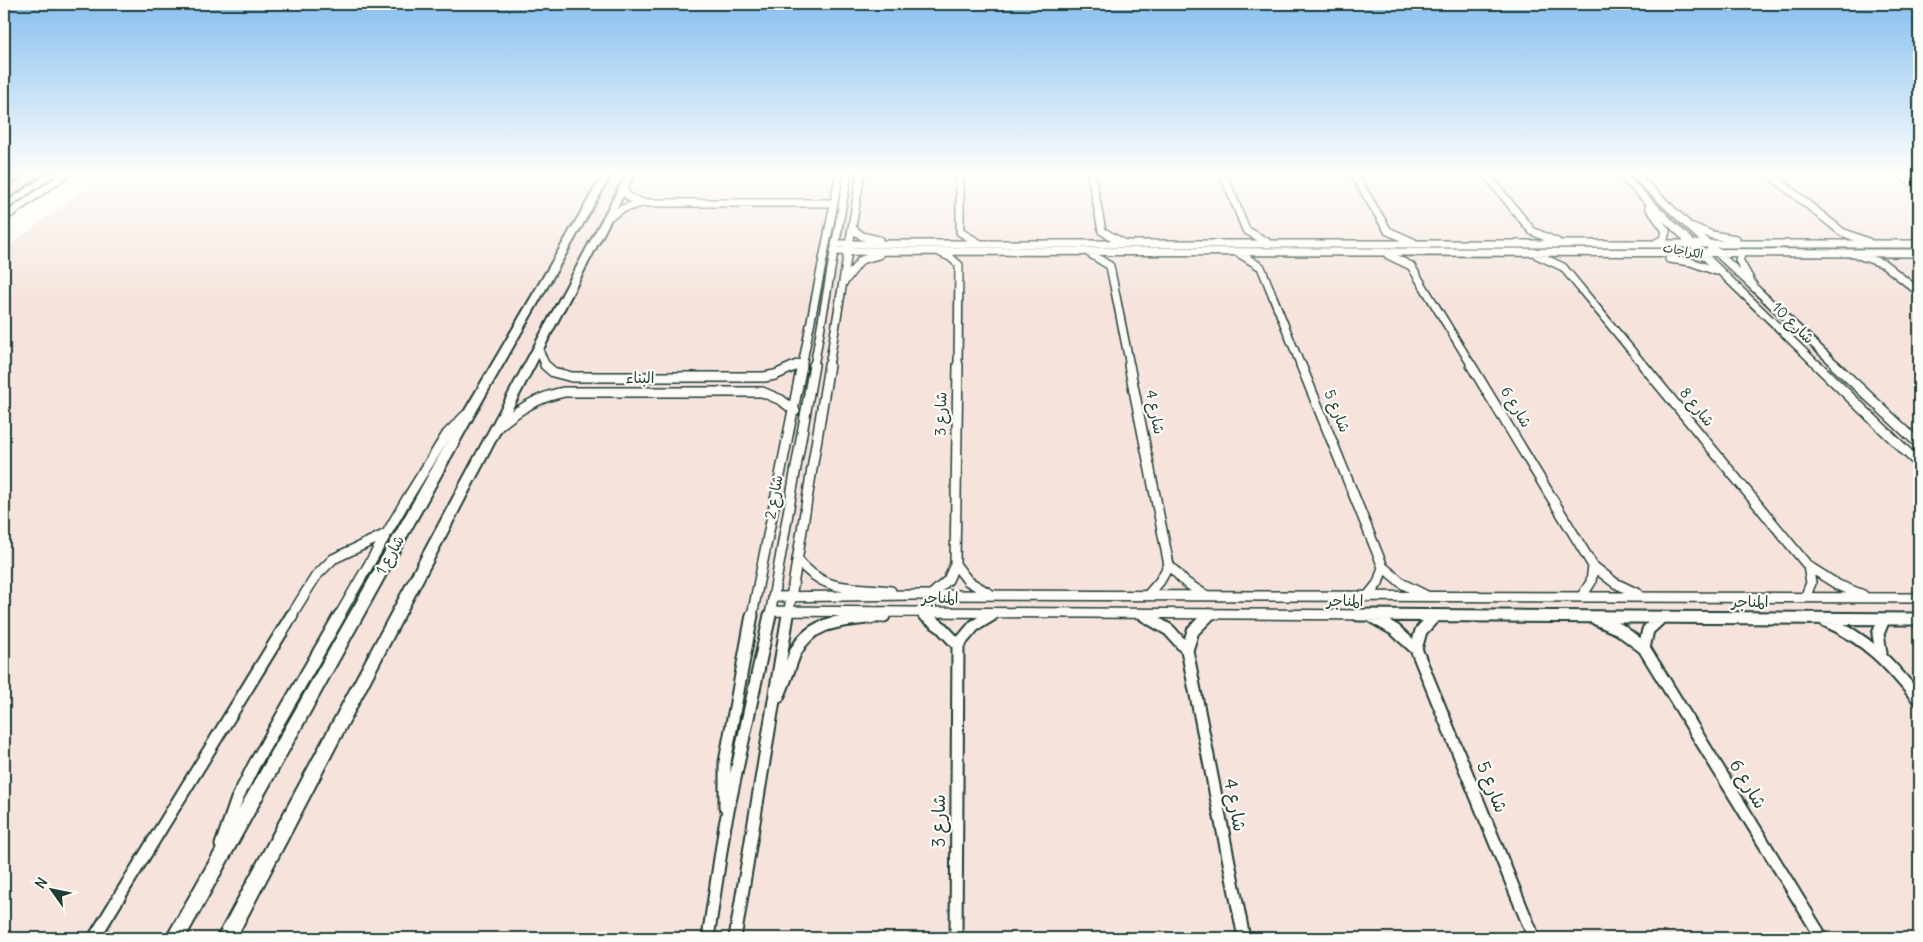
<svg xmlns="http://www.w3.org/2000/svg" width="1923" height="942" font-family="Delius,'Playpen Sans Arabic',sans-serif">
<rect width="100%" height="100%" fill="#fdfcf7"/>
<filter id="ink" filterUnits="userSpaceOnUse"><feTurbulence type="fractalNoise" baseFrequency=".02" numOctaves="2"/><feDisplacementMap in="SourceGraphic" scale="10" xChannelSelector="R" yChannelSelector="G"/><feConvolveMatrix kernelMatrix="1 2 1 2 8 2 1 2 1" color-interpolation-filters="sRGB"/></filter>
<g filter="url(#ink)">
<!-- built -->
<path fill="#f5e3dc" d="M107,173H1919V938H4V249Z"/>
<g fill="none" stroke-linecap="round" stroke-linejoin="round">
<!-- street-far2 casing -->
<g stroke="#1f3d34" stroke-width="10">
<path id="street-far2" d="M960,173V232L979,243
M1091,173L1102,231L1123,243
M1223,173L1246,230L1267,242
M1353,173L1388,231L1413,242
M1485,173L1532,231L1557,242
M1619,173L1818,366
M1633,173L1837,366
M1768,173L1842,232L1868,242
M1899,173L1919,187
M623,190L629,197L642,203
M1649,207L1666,231L1664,239L1656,243
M4,218L67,173
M607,218L622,209L642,203H834
M1693,227L1712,235L1736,239
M852,228L862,236L879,240
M835,244H1919
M834,251L1919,253
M941,253L950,257L959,265L958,366
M1089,253L1110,266L1130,366
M1742,253L1739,260L1753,285
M1240,254L1261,267L1301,366
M1388,255L1411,266L1472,366
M1537,255L1563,267L1644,366
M1858,255L1884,264L1919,292
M1669,259L1691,262L1716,271
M844,282L861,260L879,255
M538,348L546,366
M794,366L803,362
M802,366L840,173
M814,366L848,173
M829,366L861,173"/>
</g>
<!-- street-far1 casing -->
<g stroke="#1f3d34" stroke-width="12">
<path id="street-far1" d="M545,365L553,372L572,377H764L775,375L797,365
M1129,365L1169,565L1185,582L1205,595
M1301,365L1383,567L1403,584L1425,595
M1471,365L1593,566L1615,583L1638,594
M1643,365L1808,566L1838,585L1863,595
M1817,365L1919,464
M1835,365L1919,444
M498,427C518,409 538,397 564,392H762L781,400L795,411
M797,559C825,594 851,586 891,591
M955,564L968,581L990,594
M931,595L948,580L955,564L958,365
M1148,595L1160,581L1169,565
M1582,596L1591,582L1593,566
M773,597L913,595L1919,598
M1367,597L1378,583L1383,567
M1805,598L1811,583L1808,566
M771,611L1538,616
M921,613L926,616
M291,616L316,576L333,559L386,534
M339,616L405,502L447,434L466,415
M752,616L802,365
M770,616L814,365
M788,616L829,365
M882,616H884
M990,616L994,614
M1208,616L1209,615"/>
</g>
<!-- street casing -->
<g stroke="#1f3d34" stroke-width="15">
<path id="street" d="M924,615L941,627L958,645
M1209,615L1193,631L1187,650L1244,938
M1358,615L1919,619
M1145,616L1169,630L1187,650
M1372,617L1395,630L1416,649L1534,938
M1596,619L1619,629L1644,648L1822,938
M1824,620C1868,639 1890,664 1919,700
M1644,648L1648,630L1662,617
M1416,649L1421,631L1434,617
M1881,653L1878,634L1884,619
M778,697C785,683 789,668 795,653C812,617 851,621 884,616
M725,807V762L752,615
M221,845L237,799L254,765L340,615
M94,938L292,615
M708,938L725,825L770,615
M735,938L788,615
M956,938L958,645L974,626L992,615"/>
</g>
<!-- secondary casing -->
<g stroke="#1f3d34" stroke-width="4">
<path id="secondary" d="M48,173H58L4,211V204Z
M604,173H612L476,412L185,938H166L464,412Z
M627,173H635L236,938H217Z"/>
</g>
<!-- highway casing -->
<g stroke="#1f3d34" stroke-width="4">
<path id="highway" d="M7,173H20L8,183L4,184V176Z
M30,173H43L8,198L4,199V191Z"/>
</g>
<!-- street-far2 -->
<use href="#street-far2" stroke="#fdfcf7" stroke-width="7"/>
<!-- street-far1 -->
<use href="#street-far1" stroke="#fdfcf7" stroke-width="9"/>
<!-- street -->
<use href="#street" stroke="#fdfcf7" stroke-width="11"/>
<!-- secondary -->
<use href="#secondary" fill="#fdfcf7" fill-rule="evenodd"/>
<!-- highway -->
<use href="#highway" fill="#fdde96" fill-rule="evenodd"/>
</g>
</g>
<!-- sky -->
<linearGradient id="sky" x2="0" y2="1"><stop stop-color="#89c0f0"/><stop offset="0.57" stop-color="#fefefb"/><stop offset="1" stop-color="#fefefb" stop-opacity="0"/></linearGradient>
<rect width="1923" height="305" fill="url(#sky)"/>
<g text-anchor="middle" stroke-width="4.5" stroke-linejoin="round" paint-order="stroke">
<!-- far-street labels -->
<g font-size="12" fill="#1f3d34" stroke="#fdfcf7">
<text transform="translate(1683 251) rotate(10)" y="4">الكراجات</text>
</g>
<!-- street labels -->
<g font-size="15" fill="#1f3d34" stroke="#fdfcf7">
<text transform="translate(1793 323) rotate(44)" y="5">شارع 10</text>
<text x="640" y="383">البناء</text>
<text transform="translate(1516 407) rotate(59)" y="5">شارع 6</text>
<text transform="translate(1697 407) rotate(51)" y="5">شارع 8</text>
<text transform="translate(1337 411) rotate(68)" y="5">شارع 5</text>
<text transform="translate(1155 412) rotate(79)" y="5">شارع 4</text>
<text transform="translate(941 414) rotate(-89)" y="5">شارع 3</text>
<text transform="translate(774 497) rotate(-80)" y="5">شارع 2</text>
<text transform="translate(390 555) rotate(-61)" y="5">شارع 1</text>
<text x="940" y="603">المناجر</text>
<text x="1345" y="606">المناجر</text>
<text x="1750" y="607">المناجر</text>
</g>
<!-- near-street labels -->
<g font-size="18" fill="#1f3d34" stroke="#fdfcf7">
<text transform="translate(1748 784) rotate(59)" y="6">شارع 6</text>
<text transform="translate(1492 787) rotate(68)" y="6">شارع 5</text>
<text transform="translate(1235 805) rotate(79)" y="6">شارع 4</text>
<text transform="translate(939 821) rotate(-90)" y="6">شارع 3</text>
</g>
</g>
<!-- margin -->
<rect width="1923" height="942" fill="none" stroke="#fdfcf7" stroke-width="20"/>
<rect x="10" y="10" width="1903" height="922" fill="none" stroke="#1f3d34" stroke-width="2" filter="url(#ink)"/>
<!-- north arrow -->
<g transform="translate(52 890) rotate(303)" stroke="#fdfcf7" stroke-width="4" paint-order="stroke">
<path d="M0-4L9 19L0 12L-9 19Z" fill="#1f3d34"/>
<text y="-8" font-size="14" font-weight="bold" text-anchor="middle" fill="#1f3d34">N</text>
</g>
</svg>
